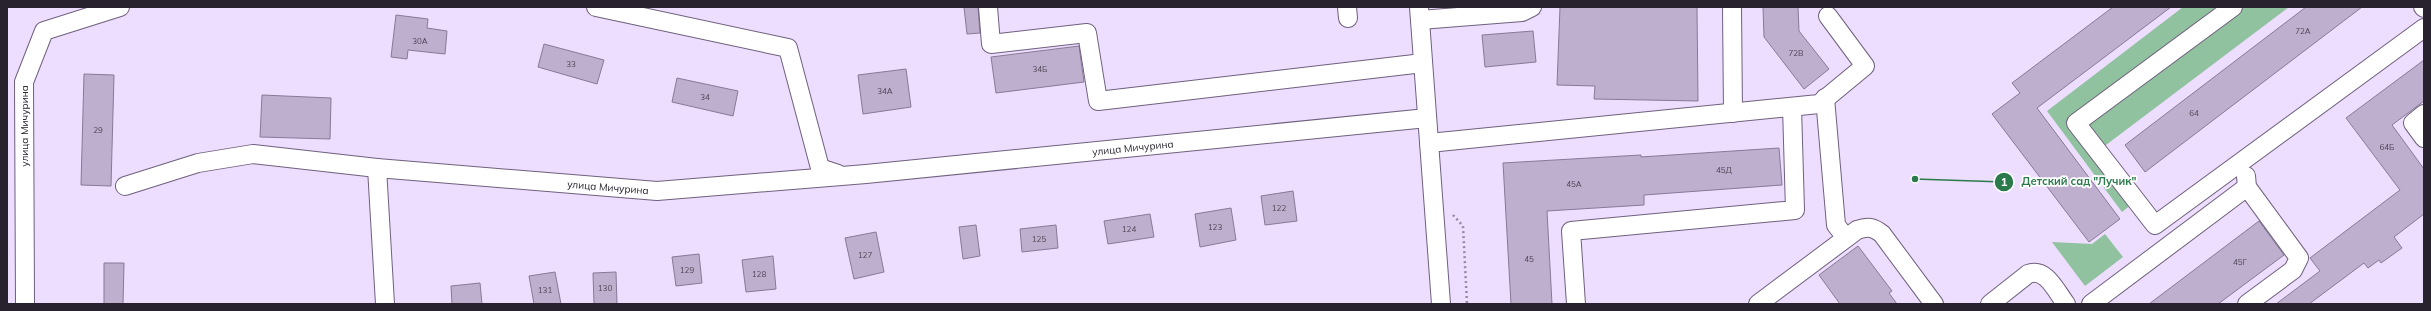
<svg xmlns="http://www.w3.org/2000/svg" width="2431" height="311" font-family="Mulish,sans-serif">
<rect width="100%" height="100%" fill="#edddfe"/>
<!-- green -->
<path fill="#90c29f" d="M2183,7H2289L2098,151L2136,201L2122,212L2047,111Z
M2105,234L2123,257L2085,286L2052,242L2092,244Z"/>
<!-- building -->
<path fill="#bfafcf" stroke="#887996" d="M964,7H978L980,33L967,34Z
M1560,7H1697L1698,101L1594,99L1595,86L1557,85Z
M1763,7H1798L1799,31L1829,69L1804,89L1764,37Z
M2113,7H2171L2037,108L2120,219L2089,242L1992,114L2020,93L2012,83Z
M2306,7H2362L2145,172L2125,145Z
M396,15L428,19L427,28L447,31L445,54L408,50L407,59L391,57Z
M1533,31L1536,62L1485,67L1482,35Z
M544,44L604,60L597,84L538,67Z
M1079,46L1084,82L996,93L991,57Z
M2424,60V101L2392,125L2424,169V214L2394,237L2402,248L2381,263L2379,260L2368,268L2364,263L2309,304H2276L2320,271L2310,258L2400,190L2346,118Z
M906,69L911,107L863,114L858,75Z
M84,74L114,75L111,186L81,185Z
M677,78L738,91L733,116L672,102Z
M262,95L331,98L330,139L260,137Z
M1779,148L1782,185L1644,195V205L1547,211L1552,304H1511L1503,163L1641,155V157Z
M1293,191L1297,221L1265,225L1261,196Z
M1231,208L1236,240L1200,247L1195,214Z
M1150,214L1154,237L1108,244L1104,221Z
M2259,221L2284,255L2218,304H2149Z
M976,225L980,256L963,259L959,227Z
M1056,225L1058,248L1022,252L1020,229Z
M876,232L884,272L854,279L845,238Z
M1858,246L1892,291L1889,293L1897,304H1840L1819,275Z
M699,254L702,283L676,286L672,257Z
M773,256L776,289L746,292L742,260Z
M104,263H124L123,304H104Z
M555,272L561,304H534L529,276Z
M616,272L617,304H594L593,273Z
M480,283L482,304H452L451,286Z"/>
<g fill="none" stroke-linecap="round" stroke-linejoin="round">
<!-- minor casing -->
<g stroke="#6f607d" stroke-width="20">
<g id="minor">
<path d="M596,7L788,48L820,168L838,174"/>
<path d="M988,7L991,44L1087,33L1098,101L1423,63"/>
<path d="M1347,7L1348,18"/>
<path d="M1419,7L1441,304"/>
<path d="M1732,7L1733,113"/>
<path d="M2233,7L2076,123L2155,225L2424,28"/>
<path d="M2423,7L2424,8"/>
<path d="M1420,20L1522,12L1532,7"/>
<path d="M1825,98L1836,225L1846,238"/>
<path d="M2424,114L2413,123L2424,138"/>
<path d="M1429,143L1819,104L1865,66L1828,16"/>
<path d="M2246,176L2247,187L2299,258L2293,270L2247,304"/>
<path d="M125,186L198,163L253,154L377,168"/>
<path d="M25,304L24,82L44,31L120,7"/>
<path id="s1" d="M385,304L377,168L657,191L866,174L1427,118"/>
<path d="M1576,304L1571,231L1795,210L1792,107"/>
<path d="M1758,304L1857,230C1868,226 1873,227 1882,234L1934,304"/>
<path d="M1990,304L2028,274C2046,267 2056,291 2066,304"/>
<path d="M2091,304L2247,187"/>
</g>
</g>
<!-- path -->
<path stroke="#968aa2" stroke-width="2.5" stroke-dasharray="2 3" stroke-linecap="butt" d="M1453,215L1463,226L1467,304"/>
<!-- minor -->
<use href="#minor" stroke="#fff" stroke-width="18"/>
</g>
<g text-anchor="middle" stroke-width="3.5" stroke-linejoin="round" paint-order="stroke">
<!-- number labels -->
<g font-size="8" fill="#4e4556">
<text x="2303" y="34">72А</text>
<text x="420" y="44">30А</text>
<text x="1796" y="56">72В</text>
<text x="571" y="67">33</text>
<text x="1040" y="72">34Б</text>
<text x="885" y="94">34А</text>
<text x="705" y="100">34</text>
<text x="2194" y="116">64</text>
<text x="98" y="133">29</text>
<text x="2387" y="150">64Б</text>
<text x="1724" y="173">45Д</text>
<text x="1574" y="187">45А</text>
<text x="1279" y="211">122</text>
<text x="1215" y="230">123</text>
<text x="1129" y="232">124</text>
<text x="1039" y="242">125</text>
<text x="865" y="258">127</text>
<text x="1529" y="262">45</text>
<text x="2240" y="265">45Г</text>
<text x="687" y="273">129</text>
<text x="759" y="277">128</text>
<text x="605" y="291">130</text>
<text x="545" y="293">131</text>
</g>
<!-- street labels -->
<g font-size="10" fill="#28222e" stroke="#fff">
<text transform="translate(24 126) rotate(-90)" y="4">улица Мичурина</text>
<text dy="4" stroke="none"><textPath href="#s1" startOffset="895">улица Мичурина</textPath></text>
<text dy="4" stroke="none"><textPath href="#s1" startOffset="368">улица Мичурина</textPath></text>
</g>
</g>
<!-- callouts -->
<path fill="none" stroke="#2a7a4b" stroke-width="1.5" d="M1915 179L2004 182"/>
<g fill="#2a7a4b" stroke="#fff" stroke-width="1.5">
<circle cx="1915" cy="179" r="4"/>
<circle cx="2004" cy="182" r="10"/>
</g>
<g font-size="12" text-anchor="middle" font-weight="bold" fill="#fff">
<text x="2004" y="186">1</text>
</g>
<g font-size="11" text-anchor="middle" font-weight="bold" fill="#2a7a4b" stroke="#fff" stroke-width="3.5" stroke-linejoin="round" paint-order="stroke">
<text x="2079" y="185">Детский сад "Лучик"</text>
</g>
<!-- border -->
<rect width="2431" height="311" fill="none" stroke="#28222e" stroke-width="16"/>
</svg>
